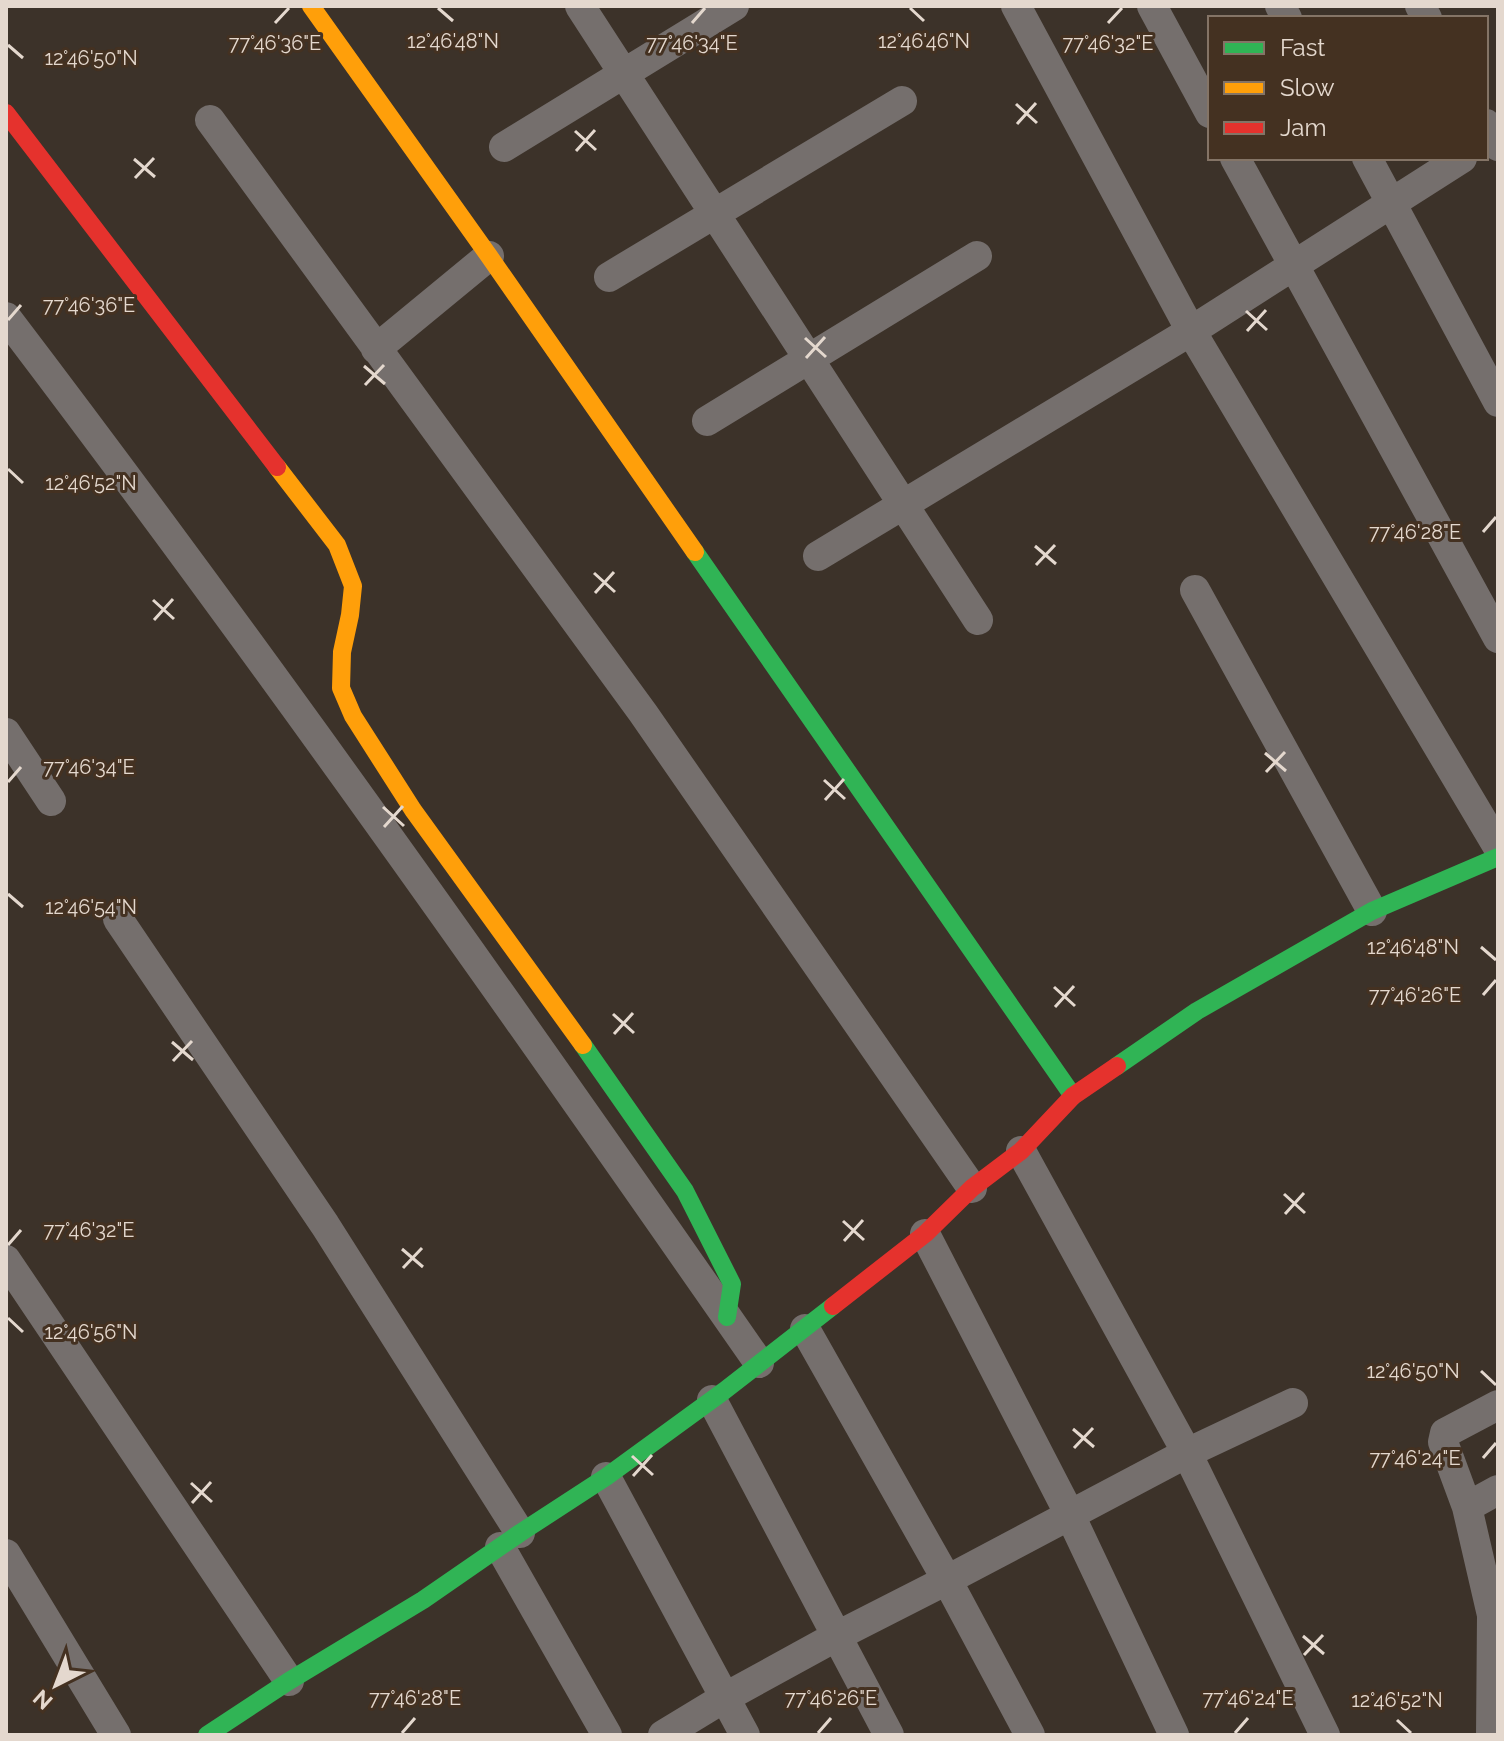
<svg xmlns="http://www.w3.org/2000/svg" width="1504" height="1741" font-family="Raleway,sans-serif">
<rect width="100%" height="100%" fill="#3c3229"/>
<g fill="none" stroke-linecap="round" stroke-linejoin="round">
<!-- street -->
<path stroke="#756f6d" stroke-width="30" d="M580,6L978,620
M1016,6L1191,331L1498,847
M1152,6L1210,113
M1280,6L1287,18
M1420,6L1427,18
M210,120L643,713L972,1188
M1486,124L1498,146
M504,147L734,6
M1235,158L1498,638
M1367,158L1498,402
M609,277L902,101
M6,317C266,659 514,1011 759,1363
M376,349L489,256
M707,421L977,256
M818,556L1191,331L1462,158
M1195,590L1372,911
M6,733L51,801
M118,919L325,1225L520,1533
M1021,1151L1187,1453L1325,1735
M925,1234L1070,1515L1174,1735
M6,1260L289,1681
M805,1329L947,1580L1030,1735
M712,1400L889,1735
M606,1477L745,1735
M1467,1507L1443,1442L1445,1433L1498,1405
M500,1547L607,1735
M6,1554L116,1735
M663,1735L724,1698L837,1636L947,1580L1187,1453L1293,1403
M1491,1735L1492,1615L1467,1507L1498,1490"/>
<!-- fast -->
<path stroke="#30b455" stroke-width="18" d="M695,552L1073,1096
M583,1045L685,1191L732,1284L727,1317
M1117,1066L1197,1011L1372,911L1498,857
M207,1735L289,1681L423,1600L520,1533L606,1477L724,1391L833,1306"/>
<!-- slow -->
<path stroke="#ff9f0a" stroke-width="18" d="M311,6L489,256L695,552
M277,467L337,545L353,586L350,615L342,652L341,688L353,716L413,810L583,1045"/>
<!-- jam -->
<path stroke="#e5322d" stroke-width="18" d="M6,113L277,467
M833,1306L925,1234L972,1188L1021,1151L1073,1096L1117,1066"/>
</g>
<!-- ticks -->
<path fill="none" stroke="#e4d8ce" stroke-width="3" d="M438,8L453,21M910,8L924,21M275,23L289,8M692,23L705,8M1108,23L1122,8M8,45L23,58M1016,104L1037,123M1017,124L1036,103M575,131L596,150M576,151L595,130M134,159L155,177M135,178L154,158M1246,311L1267,330M8,320L21,305M1247,331L1266,310M805,338L826,357M806,358L825,337M364,366L385,384M365,385L384,365M8,469L23,483M1483,532L1496,517M1035,546L1056,564M1036,565L1055,545M594,573L615,592M595,593L614,572M153,600L174,619M154,620L173,599M1265,753L1286,771M1266,772L1285,752M824,780L845,799M8,782L21,767M825,800L844,779M383,807L404,826M384,827L403,806M8,894L23,907M1481,947L1496,960M1054,987L1075,1006M1483,995L1496,980M1055,1007L1074,986M613,1014L634,1033M614,1034L633,1013M172,1042L193,1060M173,1061L192,1041M1284,1194L1305,1213M1285,1214L1304,1193M843,1221L864,1240M844,1241L863,1220M8,1245L21,1230M402,1249L423,1267M403,1268L422,1248M8,1318L23,1332M1481,1371L1496,1385M1073,1429L1094,1447M1074,1448L1093,1428M632,1456L653,1475M1483,1458L1496,1443M633,1476L652,1455M191,1483L212,1502M192,1503L211,1482M1303,1636L1324,1654M1304,1655L1323,1635M1397,1720L1411,1733M402,1733L415,1718M818,1733L831,1718M1235,1733L1248,1718"/>
<g font-size="20" text-anchor="middle" fill="#e4d8ce" stroke="#443121" stroke-width="6" stroke-linejoin="round" paint-order="stroke">
<text x="924" y="48">12°46'46"N</text>
<text x="453" y="48">12°46'48"N</text>
<text x="275" y="50">77°46'36"E</text>
<text x="692" y="50">77°46'34"E</text>
<text x="1108" y="50">77°46'32"E</text>
<text x="91" y="65">12°46'50"N</text>
<text x="89" y="312">77°46'36"E</text>
<text x="91" y="490">12°46'52"N</text>
<text x="1415" y="539">77°46'28"E</text>
<text x="89" y="774">77°46'34"E</text>
<text x="91" y="914">12°46'54"N</text>
<text x="1413" y="954">12°46'48"N</text>
<text x="1415" y="1002">77°46'26"E</text>
<text x="89" y="1237">77°46'32"E</text>
<text x="91" y="1339">12°46'56"N</text>
<text x="1413" y="1378">12°46'50"N</text>
<text x="1415" y="1465">77°46'24"E</text>
<text x="415" y="1705">77°46'28"E</text>
<text x="831" y="1705">77°46'26"E</text>
<text x="1248" y="1705">77°46'24"E</text>
<text x="1397" y="1707">12°46'52"N</text>
</g>
<!-- border -->
<rect width="1504" height="1741" fill="none" stroke="#e4d8ce" stroke-width="16"/>
<!-- legend -->
<rect x="1208" y="16" width="280" height="144" fill="#443121" stroke="#847466" stroke-width="2"/>
<rect x="1224" y="42" width="40" height="12" fill="#30b455" stroke="#847466" stroke-width="2"/>
<text x="1280" y="56" font-size="24" fill="#e4d8ce">Fast</text>
<rect x="1224" y="82" width="40" height="12" fill="#ff9f0a" stroke="#847466" stroke-width="2"/>
<text x="1280" y="96" font-size="24" fill="#e4d8ce">Slow</text>
<rect x="1224" y="122" width="40" height="12" fill="#e5322d" stroke="#847466" stroke-width="2"/>
<text x="1280" y="136" font-size="24" fill="#e4d8ce">Jam</text>
<!-- north arrow -->
<g transform="translate(56 1685) rotate(222)" stroke="#443121" stroke-width="6" paint-order="stroke">
<path d="M0-6L14 30L0 20L-14 30Z" fill="#e4d8ce"/>
<text y="-12" font-size="22" font-weight="bold" text-anchor="middle" fill="#e4d8ce">N</text>
</g>
</svg>
